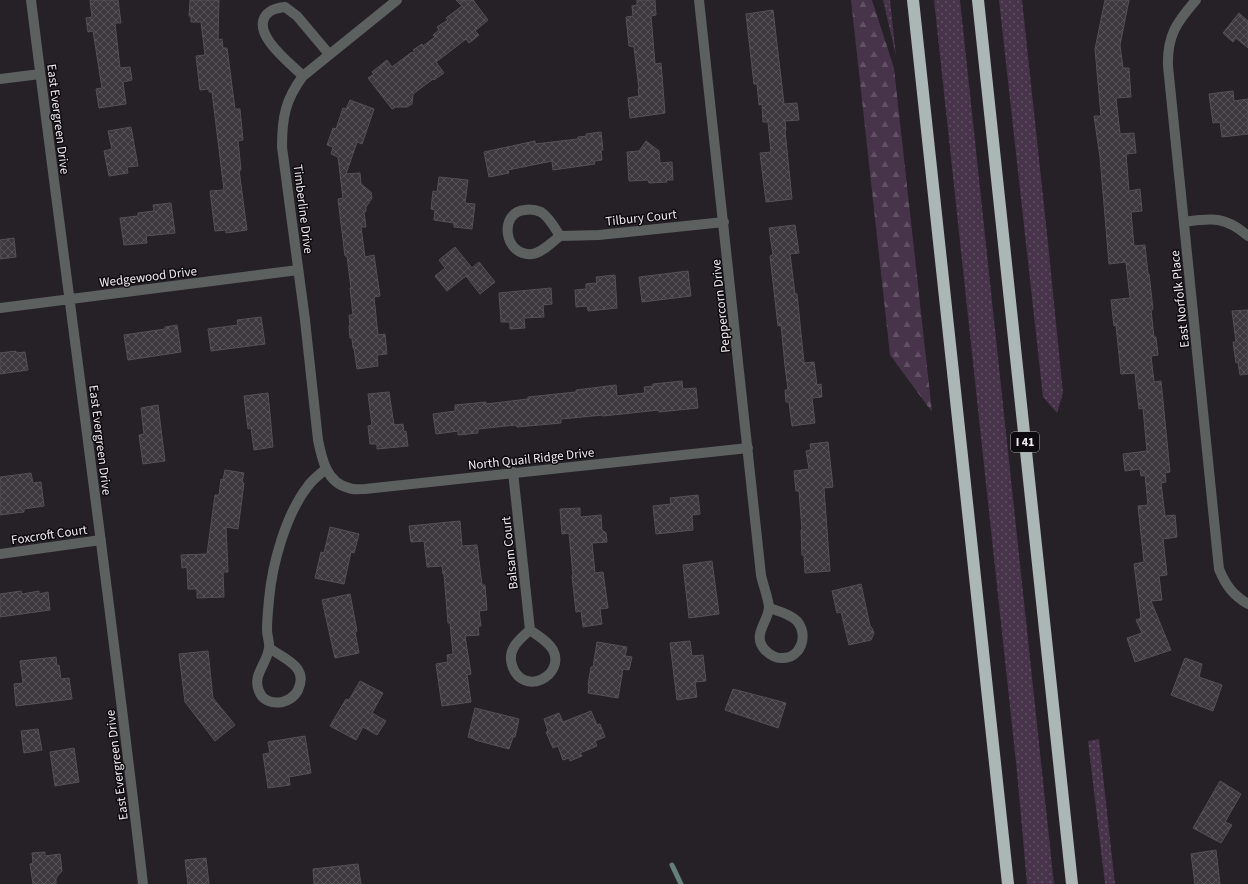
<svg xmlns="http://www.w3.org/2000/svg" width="1248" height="884" font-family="'Source Sans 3',sans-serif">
<defs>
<pattern id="grass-dots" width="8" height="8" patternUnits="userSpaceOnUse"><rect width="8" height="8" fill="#47334a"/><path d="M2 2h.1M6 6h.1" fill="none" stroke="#625165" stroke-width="1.8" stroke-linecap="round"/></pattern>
<pattern id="forest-firs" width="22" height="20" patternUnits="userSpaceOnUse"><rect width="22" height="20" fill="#47334a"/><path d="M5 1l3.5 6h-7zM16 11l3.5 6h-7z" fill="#625165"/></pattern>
<pattern id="building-cross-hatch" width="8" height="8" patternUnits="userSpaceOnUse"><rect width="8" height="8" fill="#3d373e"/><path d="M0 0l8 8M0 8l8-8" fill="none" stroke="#59545a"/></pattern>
</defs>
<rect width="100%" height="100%" fill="#262027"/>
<!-- grass -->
<path fill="url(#grass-dots)" d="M883,0H890L896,56Z
M934,0H960L1054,884H1027L1017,772Z
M999,0H1022L1048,243L1063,393L1057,413L1043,397Z
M1099,739L1115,884H1105L1088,741Z"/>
<!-- forest -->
<path fill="url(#forest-firs)" d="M851,0H872L894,68L932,412L890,355Z"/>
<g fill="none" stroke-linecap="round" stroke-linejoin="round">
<!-- stream -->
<path stroke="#65807b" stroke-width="5" d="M672,865L681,884"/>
</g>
<!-- building -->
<path fill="url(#building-cross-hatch)" stroke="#554f56" d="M90,0H118L121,23H115L120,68L130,67L132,80L123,82L126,104L99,108L96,89L102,88L93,31L88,32L86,18L92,17Z
M190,0H219L218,40L222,39L223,48H227L235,109H240L243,140L238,141L241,170H239L247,230L226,233V230L215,231L210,191L224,190L212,92H209V89L200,90L196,56L205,55L201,22H191V16H189Z
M456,0H473L488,20L475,31L479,35L469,43L466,39L436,62L444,73L434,80L433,79L413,94L412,104L407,107H396L392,109L368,78L374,74L372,72L387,60L392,67L412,52L413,53L415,52L413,50L422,44L423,46L435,37L433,35L439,30L437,27L448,20L446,18L462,6Z
M637,0H655L656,15L651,16L655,64L661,63L665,113L630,118L628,98L639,96L638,89H639L634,47L629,46L626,17L633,16L632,6L637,5Z
M1105,0H1129L1120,45L1123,68H1129L1131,97L1116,98L1120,134L1134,133L1136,153L1126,154L1129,191L1140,189L1142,211L1131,212L1134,246L1145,245L1148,274H1149L1153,309L1151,310L1154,337H1156L1158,355L1151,356L1154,382L1161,381L1170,472L1165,473L1166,482L1161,483L1165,516L1175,515L1177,537L1163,539L1167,575L1159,576L1162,600L1151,601L1171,650L1135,662L1127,638L1142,633L1136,620L1141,618L1134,564L1144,562L1138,506L1148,505L1145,475L1141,476L1140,469L1125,471L1123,454L1147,451L1143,408L1139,409L1135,373L1121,374L1116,325L1114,326L1111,300L1130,298L1126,262L1109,264L1100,157L1094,116H1101L1095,49Z
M773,10L784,104L797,103L799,120L785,121L786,130L785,131L792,199L766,202L760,153L771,152L768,122H763L762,104L759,105L757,84H754L746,14Z
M1239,13L1248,21V48L1236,38L1233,42L1223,33Z
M1233,91L1234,101L1248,99V134L1222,137L1220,122L1213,123L1209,94Z
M350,100L374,109L362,144L357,142L346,174L360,173L361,184L371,192L372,198L366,207V211L364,212L366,227H361L365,257L374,255L380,296L374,297L378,335L385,334L387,354L377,355L378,366L357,369L354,348H353L352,338H350L349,326H350L349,315H353L350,288H351L347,256H345L338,199L343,198L338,157L331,154L333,147L327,145L333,128L336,129L343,108L346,109Z
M131,127L138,166L127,167L128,173L109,176L104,151L112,149L108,131Z
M601,132L603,150H601L602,160L594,161L595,164L553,170L552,161L508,170L509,173L489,177L484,152L535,141V144L578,139V137L587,136L586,134Z
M646,141L659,151L660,163L672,162L673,180H666L667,182L649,183L648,180L629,181L627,152L639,151Z
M439,177L468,180L465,203L475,204L472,229L454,227V223L434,220L435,210L431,209L433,191L437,192Z
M171,203L175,233L146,236L147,243L124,245L120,218L138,216V213L154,211L153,205Z
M795,225L799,253L790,254L795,294H797L804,363L814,362L817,385L821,384L822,397L812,398L815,423L792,426L789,402H786L785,390H788L785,366L781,325L778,326L770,256L773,255L769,228Z
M14,238L16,257L0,259V240Z
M455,247L472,268L479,262L495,282L480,294L466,276L447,291L435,276L445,268L439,260Z
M688,271L691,296L642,302L639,277Z
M615,275L617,308L588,311L587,306L576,307L575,290L586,289V284L597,283L596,277Z
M551,288L552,304L543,305L544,317L524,318L525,328L510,329V322H501L499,293Z
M1248,310V374L1240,375L1238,362L1236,363L1233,342H1236L1232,311Z
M261,317L265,344L211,351L208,329L238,325L237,320Z
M177,325L181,352L128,360L124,335L165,329V327Z
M16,351V353L25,352L28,370L0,374V353Z
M682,381L683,389L696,388L698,408L659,412V410L603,416V415L561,419V423L517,427L516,425L506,426L478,429V433L458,435V431L436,434L433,414L455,411V405L486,402V404L528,399V397L576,392V390L616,385L617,396L645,393L644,387L653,386V384Z
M389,392L394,425L403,424L404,432L406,431L408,446L377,449V444H370L368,426L372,425L368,394Z
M268,393L273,447L254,450L251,428L248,429L244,396Z
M158,405L165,461L143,464L139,435L144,434L141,408Z
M828,442L833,487L824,488L830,571L805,573L804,555H802L801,530H802L799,491H796L794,471L809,469L806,451L811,450L810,444Z
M225,470L244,473L242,482L244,483L238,529L226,527L228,572H223L224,597L197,598V589H188L187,567L182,568L181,555L207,554L215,495H219L221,479L223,480Z
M31,473L33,483L41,482L44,506L24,509V512L0,515V477Z
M698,495L700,514L692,515L693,530L656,534L653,506L671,504L670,498Z
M580,508V517L601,515L602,530L606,533L607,542L592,543L595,573L603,572L608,608L600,609L602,624L583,627L581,611L576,612L572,576L573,575L569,533L562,534L560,509Z
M460,521L462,546L477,545L482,585H485L487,610L479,611L481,626H478L479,635L465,636L471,674L467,675L471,702L442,706L436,664L448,662L447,655L453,654L450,623H448L444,574H443L442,566L427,567L424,541L411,542L409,526Z
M330,527L359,534L354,553L351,552L344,584L315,578L321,552L324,553Z
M712,561L719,614L689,618L683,565Z
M861,584L870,626L872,628L874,633L871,640L849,645L841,612L837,613L832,591Z
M21,591L22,594L39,591V594L48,592L50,610L0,617V594Z
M350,594L357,631L355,632L359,653L335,658L322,600Z
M690,641L692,656L703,655L706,681L695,682L697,697L677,700L670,643Z
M597,642L627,647L625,656L632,657L629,670L623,669L618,698L588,693L589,685H588L591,667H593Z
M208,651L213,698L235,725L215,741L185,702L179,654Z
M56,657L57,666L59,665L61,679L69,678L72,699L16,706L14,684L23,683L20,661Z
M1185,658L1202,664L1199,677L1222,685L1213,711L1171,695Z
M360,681L383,693L372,713L386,721L377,735L363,727L356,740L330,726L346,699L349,700Z
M733,689L786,703L778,728L725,710Z
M475,708L519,719L515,737H513L509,749L475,740V739L468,737Z
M591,711L597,725L600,724L605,737L595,741L597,746L580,753L582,756L570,761L569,758L563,760L558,746L553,748L546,732L548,731L544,719L559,713L563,722Z
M38,729L42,750L24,753L21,731Z
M305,736L311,773L289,777L290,785L268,788L263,754L270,753L268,742Z
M74,748L79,782L55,786L50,752Z
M1220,781L1241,794L1225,822L1232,825L1221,843L1193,828Z
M1216,850L1220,884H1195L1191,854Z
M45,852V856L60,854L62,871L56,878V884H33L30,864L33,863L32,853Z
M206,858L209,884H188L185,860Z
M358,864L361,884H314L313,869Z"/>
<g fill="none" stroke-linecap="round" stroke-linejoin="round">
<!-- minor -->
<path stroke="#5c605f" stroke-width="10" d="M31,0C68,295 109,589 143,884
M397,0L303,76C285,100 282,118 282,147L305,320L318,440C322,460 327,483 349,488C354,490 360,489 365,489L748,448
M699,0L761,575C763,585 768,597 769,607C769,621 751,635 765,650C769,654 775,658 781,658C801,659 809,635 797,621C790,614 778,611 769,608
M1196,0C1177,22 1167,35 1168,66L1219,569C1226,586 1233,595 1248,604
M303,76C291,64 251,34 266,15C271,9 278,8 285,7L297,16L329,54
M0,79L40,74
M1184,222C1212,218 1225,216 1248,236
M560,236C552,242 542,253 532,254C504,257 498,212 525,210C530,209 536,210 541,212C549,217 555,228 560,236L599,235L724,222
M0,308L298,270
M513,472L530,630C519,640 507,649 512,665C522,698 566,676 553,650C548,641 538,636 530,630
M0,554L101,540
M269,648C285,659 309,667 298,690C291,705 265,708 259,691C252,675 267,664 269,648C270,643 267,636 267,630C267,620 268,610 269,600C272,564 286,514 308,486C313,479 320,474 326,469"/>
<!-- highway -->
<path stroke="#abb7b4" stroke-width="12" d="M913,0L1008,884
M978,0L1072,884"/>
</g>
<g text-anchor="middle" stroke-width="3" stroke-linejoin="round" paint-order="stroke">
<!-- shield labels -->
<rect fill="#0d0b0e" stroke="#aca8ad" stroke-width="1" x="1011" y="432" width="28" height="20" rx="3"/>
<g font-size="12" font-weight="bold" fill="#f0ecf1">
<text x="1025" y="446">I 41</text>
</g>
<!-- street labels -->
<g font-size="13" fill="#f0ecf1" stroke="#0d0b0e">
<text transform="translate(59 119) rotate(83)" y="5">East Evergreen Drive</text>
<text transform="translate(304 209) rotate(83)" y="5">Timberline Drive</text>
<text transform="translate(641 217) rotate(-6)" y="5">Tilbury Court</text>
<text transform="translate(148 276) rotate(-7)" y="5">Wedgewood Drive</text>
<text transform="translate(1179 299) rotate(-96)" y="5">East Norfolk Place</text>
<text transform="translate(720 306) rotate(-96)" y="5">Peppercorn Drive</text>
<text transform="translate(101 440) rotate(83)" y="5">East Evergreen Drive</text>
<text transform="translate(531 458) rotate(-6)" y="5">North Quail Ridge Drive</text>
<text transform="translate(49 534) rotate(-8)" y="5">Foxcroft Court</text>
<text transform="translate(509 553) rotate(-96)" y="5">Balsam Court</text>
<text transform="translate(116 765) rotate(-97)" y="5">East Evergreen Drive</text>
</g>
</g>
</svg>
